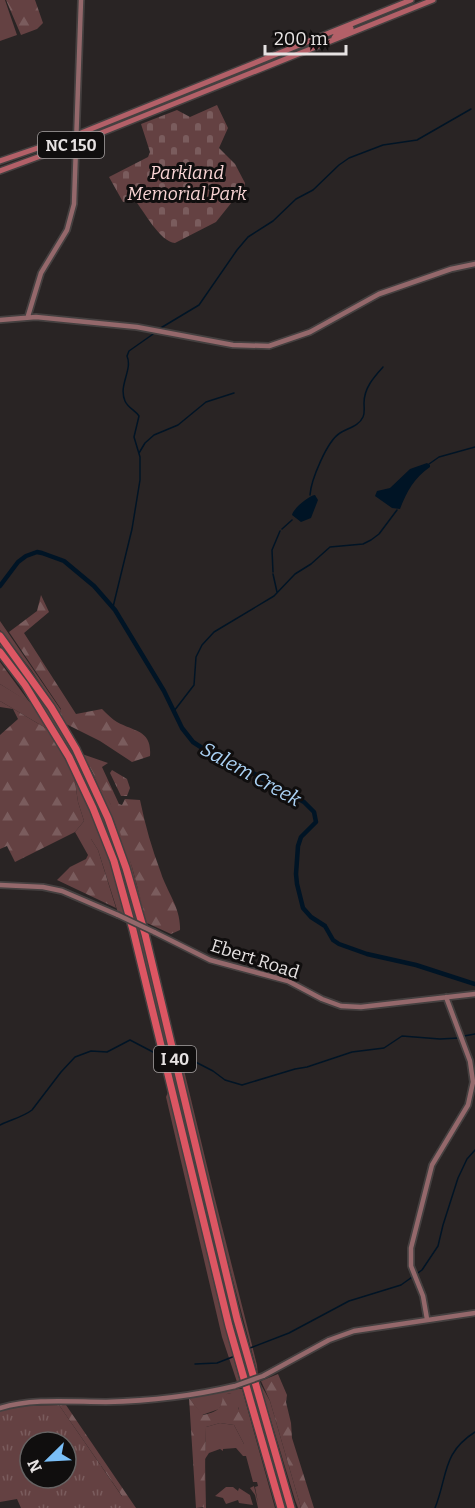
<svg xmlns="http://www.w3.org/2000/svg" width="475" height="1508" font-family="Bitter,serif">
<defs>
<pattern id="forest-firs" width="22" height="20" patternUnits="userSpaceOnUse" patternTransform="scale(1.5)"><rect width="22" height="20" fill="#644142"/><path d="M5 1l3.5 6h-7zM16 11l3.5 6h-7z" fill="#7a5c5d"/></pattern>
<pattern id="cemetery-stones" width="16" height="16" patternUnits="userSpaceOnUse" patternTransform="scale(1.5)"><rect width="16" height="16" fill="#644142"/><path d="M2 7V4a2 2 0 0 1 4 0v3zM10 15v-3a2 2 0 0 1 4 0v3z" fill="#7a5c5d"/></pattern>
<pattern id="park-tufts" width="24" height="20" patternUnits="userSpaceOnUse" patternTransform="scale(1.5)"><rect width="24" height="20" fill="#644142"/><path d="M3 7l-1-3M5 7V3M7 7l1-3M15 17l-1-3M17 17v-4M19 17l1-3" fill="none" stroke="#7a5c5d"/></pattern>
</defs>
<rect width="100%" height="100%" fill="#292424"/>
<!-- green -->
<path fill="#644142" d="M0,0H5L17,35L0,41Z
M0,621L61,710L60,714L32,671L0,630Z
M0,641L43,701L78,761L104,817L122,866L144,946L238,1336L288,1508H285L231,1319L128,896C100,804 58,723 0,646Z
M0,684L33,704L49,730L0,701Z
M92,772C116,804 127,847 137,886C141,899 146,913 148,927L115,824Z
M74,775C90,807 103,841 114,875C118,888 124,902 124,916L118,913L98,850L91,839H79L75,832L84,821L78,802Z
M171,1028L183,1066L214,1195L257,1365L258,1375L213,1205Z
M168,1092L220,1308L239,1378V1381L237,1382L222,1337L166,1097Z
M259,1381L270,1401L301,1508H298L295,1500Z
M236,1389H242L275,1508H258L255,1495L250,1488L254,1486L258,1503L255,1487L258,1486L257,1482H253L246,1456H243L236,1448L223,1449V1451L220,1449L209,1453L205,1459L206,1508H203L206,1427L220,1423L234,1425L244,1444H248L237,1403L232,1393L227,1394L219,1409L202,1415L189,1398Z
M226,1487H233L238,1491L239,1488L250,1495L253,1505L239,1503L238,1500L226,1504L223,1498L215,1496Z"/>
<!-- forest -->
<path fill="url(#forest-firs)" d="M6,0H35L43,23L37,29L21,35Z
M41,595L49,612L24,633L76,714L102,709C107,714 112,719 117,722C135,732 152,730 150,756L132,762L100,741L66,724L60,714L61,709L9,632L37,611Z
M0,662L30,703L0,684Z
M0,701L49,730L74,775L78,802L84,821L75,832L15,862L7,846L0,849V735L18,719L13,709L0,707Z
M82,754L108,763L102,767L119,804L122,805L125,799L140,800C145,825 152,849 161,873C167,892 181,908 180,930L171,934L147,923L132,867L110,803Z
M79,839H91L98,850L116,908L57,880L70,867L86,859L88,855Z
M278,1374L287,1395L286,1402L291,1423L292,1438L314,1508H301L270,1401L261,1381Z
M240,1391L238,1408L246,1424L251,1440L248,1444L250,1447L244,1444L234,1425L220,1423L206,1427L204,1507L196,1508L189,1398L203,1415C216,1412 222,1410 223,1395Z
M59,1405H66L136,1508H122V1496Z"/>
<!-- cemetery -->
<path fill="url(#cemetery-stones)" d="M217,105L228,128L219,148L235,164L245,183L244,192L232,202L216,222L175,243C160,242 144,211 134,199L123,202L109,177L148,157L150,152L141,124L177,110L190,117Z
M112,770L127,779L130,788L127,796H121L110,773Z"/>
<!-- park -->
<path fill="url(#park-tufts)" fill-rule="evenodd" d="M59,1405L130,1508H21L17,1499L0,1502V1411L18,1406ZM30,1442H66V1478H30Z"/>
<!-- water -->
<path fill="#001425" d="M427,463L430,465V467C414,478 407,491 400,509L392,508L375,496L377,491L390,488L410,469Z
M315,495L318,500L311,518L301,522L292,515C293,509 308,496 315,495Z"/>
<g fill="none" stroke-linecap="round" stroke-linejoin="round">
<!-- stream -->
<path stroke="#001425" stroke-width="1.5" d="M159,329L199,305L237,250L248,237L273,221L296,199L313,190L339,165L349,158L383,145L417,140L471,109
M139,453L145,443L154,435L178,425L206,402L234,393
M429,464L439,457L475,447
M310,495C311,480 327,441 340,433C348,428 359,426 363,417C365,413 364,408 364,403C364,388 374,377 383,367
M282,529L292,520
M273,572L272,550L280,531
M273,574L277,592
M113,607L132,529L140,480V457L134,437L139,416C135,410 128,408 125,401C118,385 133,370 127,356L129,351L156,332
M174,711L194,685L196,657L202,645L214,632L274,596L295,574L311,564L330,547L363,544L371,540L379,534L397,510
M464,1036L475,1034
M182,1055L213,1071L225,1080L242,1085L295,1069L307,1067L352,1052L384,1048L402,1036L440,1039L459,1038
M0,1125C10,1120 23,1117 32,1110L61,1072L75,1057L91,1051L107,1052L130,1040L153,1052
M250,1348L289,1333L349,1301L401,1285L422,1270L438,1246L443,1225L458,1178L467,1159L475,1150
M195,1364L217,1363L235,1356
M435,1508C448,1475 442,1453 475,1432"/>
<!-- river -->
<path stroke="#001425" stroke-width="4.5" d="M0,586L18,562L26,556L37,552L42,553L64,561L94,586L115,610L164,691L182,728L193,742L213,755L251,772L304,802L314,812L316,822L301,837L298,846L296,874L297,884L303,908L311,917L325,926L333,940L339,944L367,954L416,965L475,984"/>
<!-- secondary casing -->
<g stroke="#454040" stroke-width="8">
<path id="secondary" d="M28,316L41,273L67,230L74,204L81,0
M0,320L36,317L137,327L233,345L269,346L310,332L379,294L451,269L475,264
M0,885L43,887L62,891L118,915
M154,932L210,960L288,981L322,999L341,1006L361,1007L475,994
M427,1319L423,1296L411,1266V1248L432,1165L468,1105L473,1082L470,1061L446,997
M263,1376L329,1340L354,1331L475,1313
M0,1408C33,1398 72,1402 106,1402C149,1401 193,1396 235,1386"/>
</g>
<!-- primary casing -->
<g stroke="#454040" stroke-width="8">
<path id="primary" d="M334,38L336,35L351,28
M0,161L76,135L411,0
M0,171L76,143L433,0"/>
</g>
<!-- highway casing -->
<g stroke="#454040" stroke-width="10">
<path id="highway" d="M0,636L51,707L76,749L108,818L126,868L145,934L237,1319L291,1508
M0,652L25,685L69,757L93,808L114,861L133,930L229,1326L281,1508"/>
</g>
<!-- secondary -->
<use href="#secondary" stroke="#94686b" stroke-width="4.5"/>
<!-- primary -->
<use href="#primary" stroke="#b36068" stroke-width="5"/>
<!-- highway -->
<use href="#highway" stroke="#dc5663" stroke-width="7"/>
<!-- secondary-bridge casing -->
<g stroke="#454040" stroke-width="8" stroke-linecap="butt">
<path id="secondary-bridge" d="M118,915L154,932
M235,1386L263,1376"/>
</g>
<!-- secondary-bridge -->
<use href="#secondary-bridge" stroke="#94686b" stroke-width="4.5"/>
</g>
<g text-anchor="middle" stroke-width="6" stroke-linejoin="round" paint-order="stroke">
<!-- shield labels -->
<g fill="#100e0e" stroke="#a6a2a2" stroke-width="1.5">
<rect x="38" y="132" width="66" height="26" rx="4.5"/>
<rect x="154" y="1046" width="42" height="26" rx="4.5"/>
</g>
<g font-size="16" font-weight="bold" fill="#e6e2e2">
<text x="71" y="151">NC 150</text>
<text x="175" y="1065">I 40</text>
</g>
<!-- park labels -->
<g font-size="18" font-style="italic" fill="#fad5d5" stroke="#100e0e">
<text x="187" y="179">Parkland<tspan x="187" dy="21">Memorial Park</tspan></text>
</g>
<!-- street labels -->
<g font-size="18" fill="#e6e2e2" stroke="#100e0e">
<text transform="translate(255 959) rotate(18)" y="6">Ebert Road</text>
</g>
<!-- water labels -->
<g font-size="20" font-style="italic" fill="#abd2f5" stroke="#100e0e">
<text transform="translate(251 774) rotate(29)" y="7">Salem Creek</text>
</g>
</g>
<!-- north arrow -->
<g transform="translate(48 1460) rotate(246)"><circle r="28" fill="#100e0e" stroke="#666363" stroke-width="1.5"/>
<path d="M0-4.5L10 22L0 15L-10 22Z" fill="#7abff8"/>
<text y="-9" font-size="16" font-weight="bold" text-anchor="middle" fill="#e6e2e2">N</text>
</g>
<!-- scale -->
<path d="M265 45v9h81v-9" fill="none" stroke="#e6e2e2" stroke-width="3"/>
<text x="274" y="45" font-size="18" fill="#e6e2e2" stroke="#100e0e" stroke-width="4.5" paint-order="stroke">200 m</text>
</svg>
